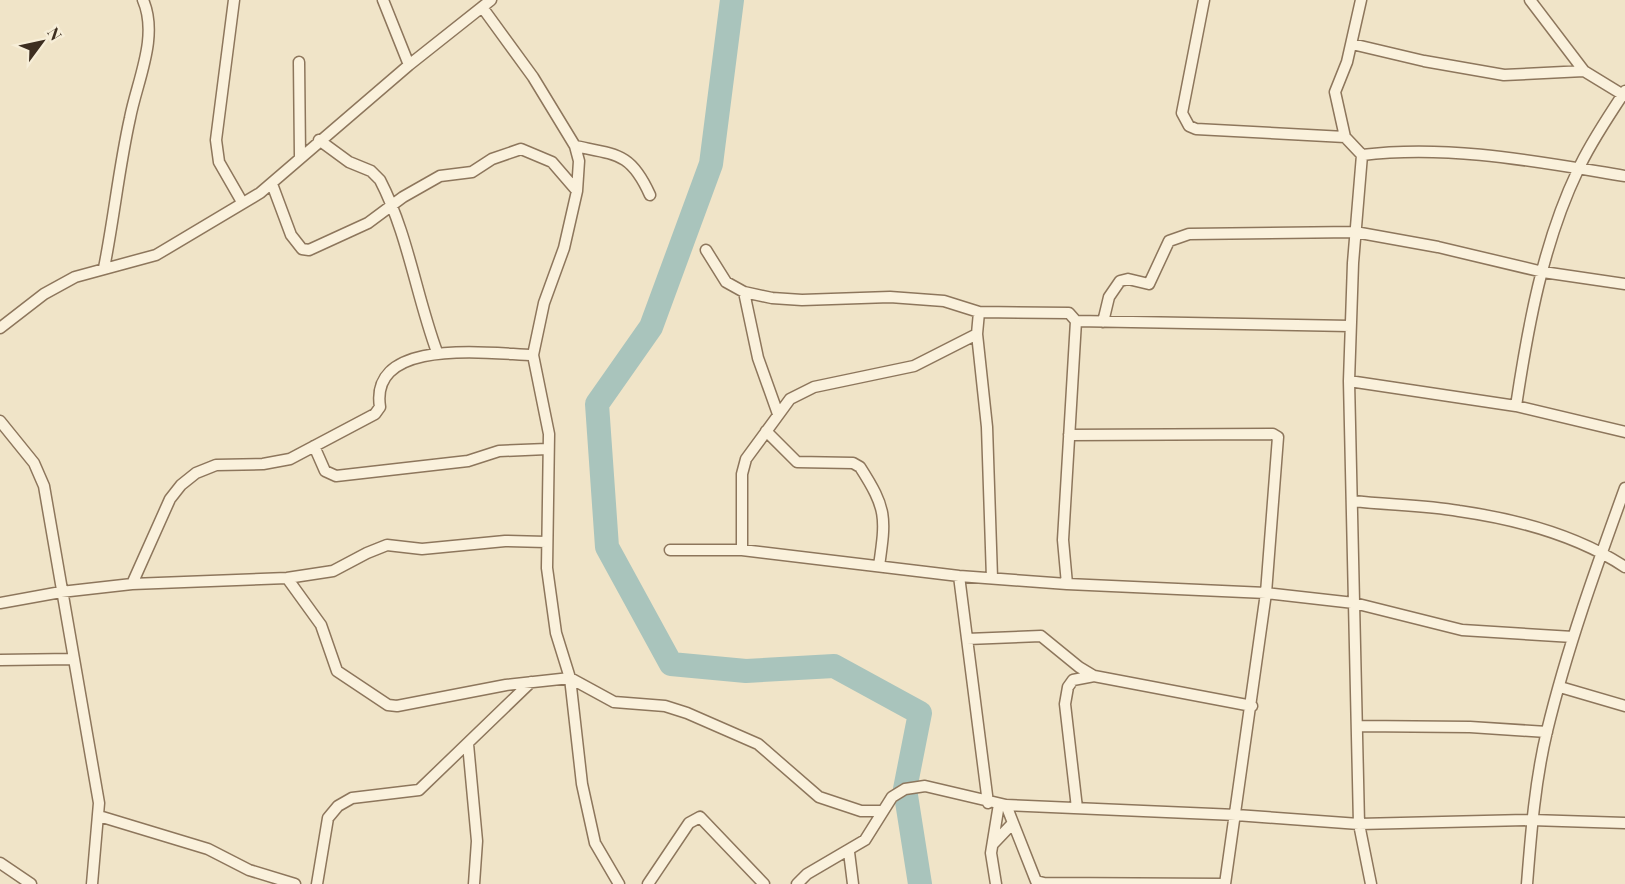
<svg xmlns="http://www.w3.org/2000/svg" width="1625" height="884" font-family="'Playfair Display',serif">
<rect width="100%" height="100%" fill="#f0e4c8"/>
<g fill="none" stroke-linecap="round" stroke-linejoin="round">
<!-- river -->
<path stroke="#a9c4bc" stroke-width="24" d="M732,0L711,164L651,327L597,404L607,547L671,664L746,671L834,666L920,713L905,789L920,884"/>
<!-- minor casing -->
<g stroke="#8d765c" stroke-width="13">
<path id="minor" d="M234,0L216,140L219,162L242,202
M383,0L409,65
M1204,0L1182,113L1189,126L1196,129L1345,137
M1361,0L1347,62L1335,92L1345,137L1362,155L1353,263L1349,381L1359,824L1371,884
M1530,0L1584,71L1625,96
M482,7L533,77L575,146L579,161L577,191L564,248L544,303L533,355L549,434L547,568L556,633L570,678L582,784L595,843L619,884
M1352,44L1424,61L1504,75L1584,71
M299,62L300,156
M319,140L349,162L371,171L380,180C408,234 416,295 437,352
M575,146C618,155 631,153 650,195
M1362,155C1449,144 1539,162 1625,176
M272,184L291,235L302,249L309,250L368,223L403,197L440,176L472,172L492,159L521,149L552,162L577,191
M706,250L726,282L744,292L772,298L802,300L890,297L944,301L979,312L1069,313L1076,321L1063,540L1067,584
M104,268C114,218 119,167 130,118C137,81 159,37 143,0
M744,292L758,358L778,414
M979,312L977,334L987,427L992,578
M1076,321L1350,326
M1103,322L1109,297L1120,281L1128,279L1149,284L1169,241L1189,234L1355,232L1438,247L1543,272L1625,284
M0,328L44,294L75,277L156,255L260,193L409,65L491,0
M1349,381L1516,406L1625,432
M1516,406C1528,326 1543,243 1578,170C1590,143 1609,116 1625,91
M0,421L34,463L44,486L99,803L92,884
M766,431L797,462L853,463L860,467C887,509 886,517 879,566
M314,446L325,471L336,476L468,461L499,451L547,449
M1353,501C1388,505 1424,505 1459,511C1515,519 1578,536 1625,567
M670,550H742L959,576L1067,584L1266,593L1354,603L1462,630L1573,637
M742,550V474L746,459L790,399L814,387L914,366L977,334
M959,576L988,803
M287,578L321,625L337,671L388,705L397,706L506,685L570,678L614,702L665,706L687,713L758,744L819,797L861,811H883
M132,584L170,499L181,485L196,473L216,465L263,464L290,459L375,414L380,407C369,336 491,354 533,355
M0,603L61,592L132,584L287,578L333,571L367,553L387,545L422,549L505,541L546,542
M967,639L1041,636L1079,667L1094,676L1252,706
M0,660L73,659
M1560,687L1625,706
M1357,726L1470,727L1547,732
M468,744L477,841L474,884
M1006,805L1036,881L1044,883L1225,884L1266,593L1278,437L1273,434L1069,435
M1077,808L1065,704L1068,687L1073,680L1094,676
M99,816L208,849L249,870L295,884
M993,844L1013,823
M849,852L853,884
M0,863L31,884
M317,884L328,818L338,806L352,798L419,790L531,682
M648,884L689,823L700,817L764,884
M797,884L807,874L865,840L892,797L905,789L925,786L1006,805L1236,815L1359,824L1531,820L1625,823
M996,884L991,853L999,804
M1527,884C1531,833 1535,781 1547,731C1567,648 1596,568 1625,488"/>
</g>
<!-- minor -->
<use href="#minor" stroke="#faf1dc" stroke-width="10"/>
</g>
<!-- north arrow -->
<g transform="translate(42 42) rotate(57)" stroke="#f7eed8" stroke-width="4.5" paint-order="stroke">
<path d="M0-4.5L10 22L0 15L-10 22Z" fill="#3d2e20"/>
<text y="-9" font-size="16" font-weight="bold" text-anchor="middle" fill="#3d2e20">N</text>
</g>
</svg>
